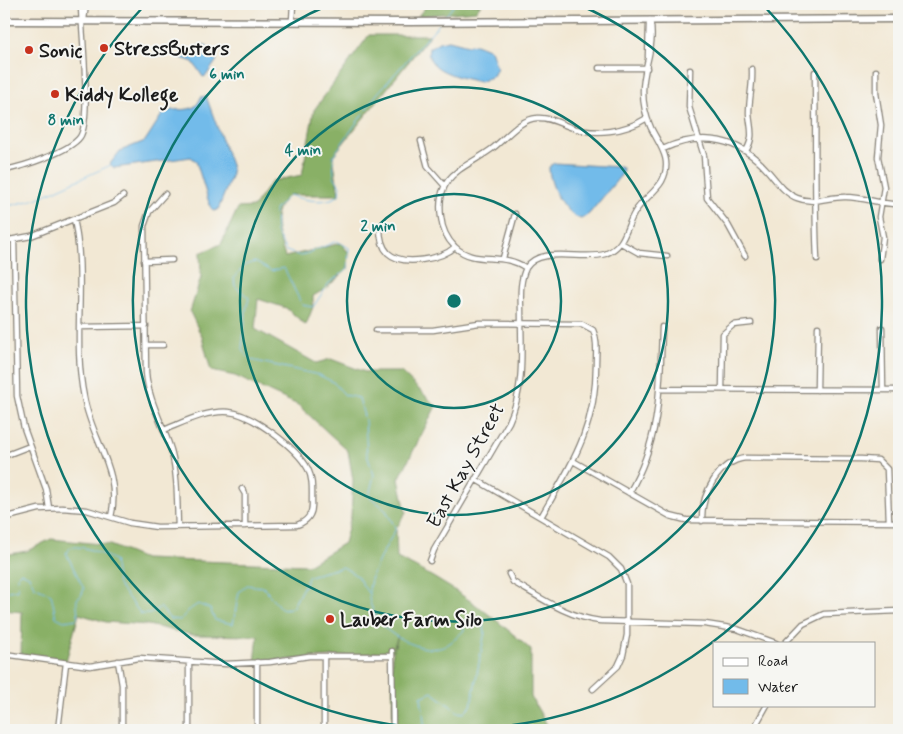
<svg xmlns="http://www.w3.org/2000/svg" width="903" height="734" font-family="Mynerve,sans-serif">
<rect width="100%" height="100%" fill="#f6f6f2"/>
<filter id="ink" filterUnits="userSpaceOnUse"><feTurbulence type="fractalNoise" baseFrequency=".02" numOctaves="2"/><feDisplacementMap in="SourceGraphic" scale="10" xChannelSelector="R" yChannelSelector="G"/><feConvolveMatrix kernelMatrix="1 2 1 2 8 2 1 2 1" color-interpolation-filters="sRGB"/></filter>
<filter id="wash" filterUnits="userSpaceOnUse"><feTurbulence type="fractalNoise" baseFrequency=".0096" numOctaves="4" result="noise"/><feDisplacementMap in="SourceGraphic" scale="20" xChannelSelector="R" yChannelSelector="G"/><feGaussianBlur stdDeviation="1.12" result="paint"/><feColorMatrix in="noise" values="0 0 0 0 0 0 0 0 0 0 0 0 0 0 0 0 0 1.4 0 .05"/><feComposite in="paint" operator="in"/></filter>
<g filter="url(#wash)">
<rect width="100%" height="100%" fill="#f2e8d4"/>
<!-- forest -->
<path fill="#89b066" stroke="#526641" d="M428,4H481L476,11L418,16Z
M369,35H430L333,156L339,195H289C267,214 278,233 285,257L341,243L349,253L348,269L325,289L313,296V307L306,325L286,308L258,299L255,329L316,363L331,359L365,372H401L436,406L399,479L406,512L396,529L397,558C447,582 491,613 531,650V697L550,730H393L392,656L398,636L392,651C346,658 300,657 255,663L258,636L193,635L148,625L106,622L79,614L66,661L21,657L22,612L4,610V555L27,551L51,539L110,545L144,559L308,565L344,543L351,516L353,480L348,451L298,405L235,376L211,371L202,337L190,312L201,277L200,253L221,244L238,208L253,207L272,181L302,175L314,110Z"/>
<!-- water -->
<path fill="#72bbea" stroke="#476c83" d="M449,40L468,45L476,44L491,50L497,68L493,76L480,82C462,78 424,71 429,48L439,42Z
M200,45H206L217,60L206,76L203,77L193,62L181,58V56Z
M206,96L231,165L232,174L218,210L213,211L210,206L196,161L191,157L114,168L110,164L120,151L145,141L163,113C176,105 194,117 201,97Z
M554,163L619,167L623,168L622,174L589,214L581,219C563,214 549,184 549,167Z"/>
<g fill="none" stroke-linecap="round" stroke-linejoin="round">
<!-- stream -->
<path stroke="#72bbea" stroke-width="1" d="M443,19L455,4
M4,207L36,199L111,165
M4,592L18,589L17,576L21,572L29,576L34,586L51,594L56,617L64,621L77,619C79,612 76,607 77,599L81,596L84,589L66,553L71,547C87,546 99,553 114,560L118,585L141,614H150L160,607L170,619L180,620L189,610L198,604L210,609L215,620L233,624L239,592L247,585L263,587L281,609L292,608L309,576L343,567L357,576L368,593
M425,730L421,697L432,692L458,712L464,713L471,706L485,631L482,621L475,617L464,621V630C459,636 451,643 443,647C426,654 389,637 379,621C375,617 369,602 369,597C367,576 386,547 396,529L385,509L369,496L374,475L367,455L365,420L359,398L345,395L333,382L319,375L251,360L242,350L246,310L249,298L235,286L234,278L245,265L255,262L271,271L284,268L302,305L313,307L329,283L348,269L349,248L337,241L301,256L286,251L276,232L275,210L289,195C304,200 326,205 339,195L340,186L334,176L333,156L377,94L439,24"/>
</g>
</g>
<g filter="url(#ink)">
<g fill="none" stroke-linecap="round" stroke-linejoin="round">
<!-- minor casing -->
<g stroke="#878278" stroke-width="7">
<path id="minor" d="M84,20L86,4
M292,21L293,4
M648,57L649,24
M599,68H647
M690,70L689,107L704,156L707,198L728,225L745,256
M876,71V93L881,125L878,157L884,187L879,217L883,237L880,259
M815,72C816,135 814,197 817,259
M421,141L428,167L444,185
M663,149C702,131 739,138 767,170C776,180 784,193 797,198C814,205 830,196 846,197C865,197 881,205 899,204
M746,151C755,136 750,128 749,113C749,98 753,86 752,69
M4,170C22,167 69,152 80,137C92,120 81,28 81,4
M165,194L149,212L144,226L146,372C148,400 163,424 171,450C178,475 177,501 178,527
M74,219C87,278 72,339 84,397C92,442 122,470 111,517
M380,227C380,236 381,246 388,253C403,267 442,259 455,247
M14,240L17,396L24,428L46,489L49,508
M4,241L31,236L114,203L123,196
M621,243L639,253L667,256
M503,258L515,214
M144,261L172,260
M526,268C502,251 475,266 455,247C447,239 442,228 441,217C435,173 465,169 493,148C506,138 520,119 537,118C549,117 559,123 570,127C595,136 625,132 647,118
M81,327L146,326
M882,328L883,390
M376,330H433L479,323L582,324L593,330C598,340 596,353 596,364C596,429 572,463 541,517
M146,345H163
M660,389L899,390
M722,389L723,334L733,325L751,323
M817,390L818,327
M4,456L30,446
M573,461L670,516L686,520L899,522
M475,479L609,557L621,569L627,584V635L623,655L618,666L593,689
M242,489L245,494V526
M629,493C661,439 660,388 662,327
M4,518L39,509L62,508L87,510L130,523L157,527L297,525C308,521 313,514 312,502C312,490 313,479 308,469C297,448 252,414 229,412C207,410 184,422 164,430
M702,521C701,495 718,461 746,458L861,459L878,460L887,469L889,522
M430,561L434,550L509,422C525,388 521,350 521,313C521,298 519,282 526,268C539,245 584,261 605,254C626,246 625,228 635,212C642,200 655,193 662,181C673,160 660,146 651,128C646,117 643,104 643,91C643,66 656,46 650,20
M509,574L513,582C541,598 568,617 600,621L705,624L737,629L776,643
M785,643L803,624L824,614L899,611
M392,651L393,730
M4,654L90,666L139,658L226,664L270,662L309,656H392
M118,661L122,685V730
M257,662V730
M189,663V730
M58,730L66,663
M324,730V656
M753,730L767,705"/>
</g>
<!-- secondary casing -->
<g stroke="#878278" stroke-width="9">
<path id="secondary" d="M4,21L410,22L899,19"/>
</g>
<!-- minor -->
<use href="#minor" stroke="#fff" stroke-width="4.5"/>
<!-- secondary -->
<use href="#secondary" stroke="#fff" stroke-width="6"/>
</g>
</g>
<!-- distance rings -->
<g fill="none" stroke="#0f766e" stroke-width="2.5">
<circle cx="454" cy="301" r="107"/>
<circle cx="454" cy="301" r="214"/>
<path d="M577 4A321 321 0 1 1 331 4"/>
<path d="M764 6A428 428 0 1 1 144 6"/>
</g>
<!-- markers -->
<g fill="#c8321e" stroke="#f6f6f2" stroke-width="2">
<circle cx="104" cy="48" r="5"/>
<circle cx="29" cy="50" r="5"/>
<circle cx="55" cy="94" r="5"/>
<circle cx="330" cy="619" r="5"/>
</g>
<g text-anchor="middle" stroke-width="4" stroke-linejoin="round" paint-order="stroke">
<!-- poi labels -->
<g font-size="20" font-weight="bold" fill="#1c1c1c" stroke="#f6f6f2" text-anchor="start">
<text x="114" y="55">StressBusters</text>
<text x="39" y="57">Sonic</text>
<text x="65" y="101">Kiddy Kollege</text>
<text x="340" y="626">Lauber Farm Silo</text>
</g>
<!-- street labels -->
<g font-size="20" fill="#1c1c1c" stroke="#f6f6f2">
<text transform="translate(465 465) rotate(-61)" y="7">East Kay Street</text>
</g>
</g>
<circle cx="454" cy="301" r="8" fill="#0f766e" stroke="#f6f6f2" stroke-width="2.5"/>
<g font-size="15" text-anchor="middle" font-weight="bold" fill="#0f766e" stroke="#f6f6f2" stroke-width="4" stroke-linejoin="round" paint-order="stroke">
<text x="227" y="79">6 min</text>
<text x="66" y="125">8 min</text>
<text x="303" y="155">4 min</text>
<text x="378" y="231">2 min</text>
</g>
<!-- margin -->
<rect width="903" height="734" fill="none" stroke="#f6f6f2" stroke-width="20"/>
<!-- legend -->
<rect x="713" y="642" width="162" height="65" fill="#f6f6f2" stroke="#9f9f9c"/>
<rect x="723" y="658" width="25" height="8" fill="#ffffff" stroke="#9f9f9c"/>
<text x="758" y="666" font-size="15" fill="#1c1c1c">Road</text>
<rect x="723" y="679" width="25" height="15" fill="#72bbea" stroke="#9f9f9c"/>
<text x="758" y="692" font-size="15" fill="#1c1c1c">Water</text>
</svg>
